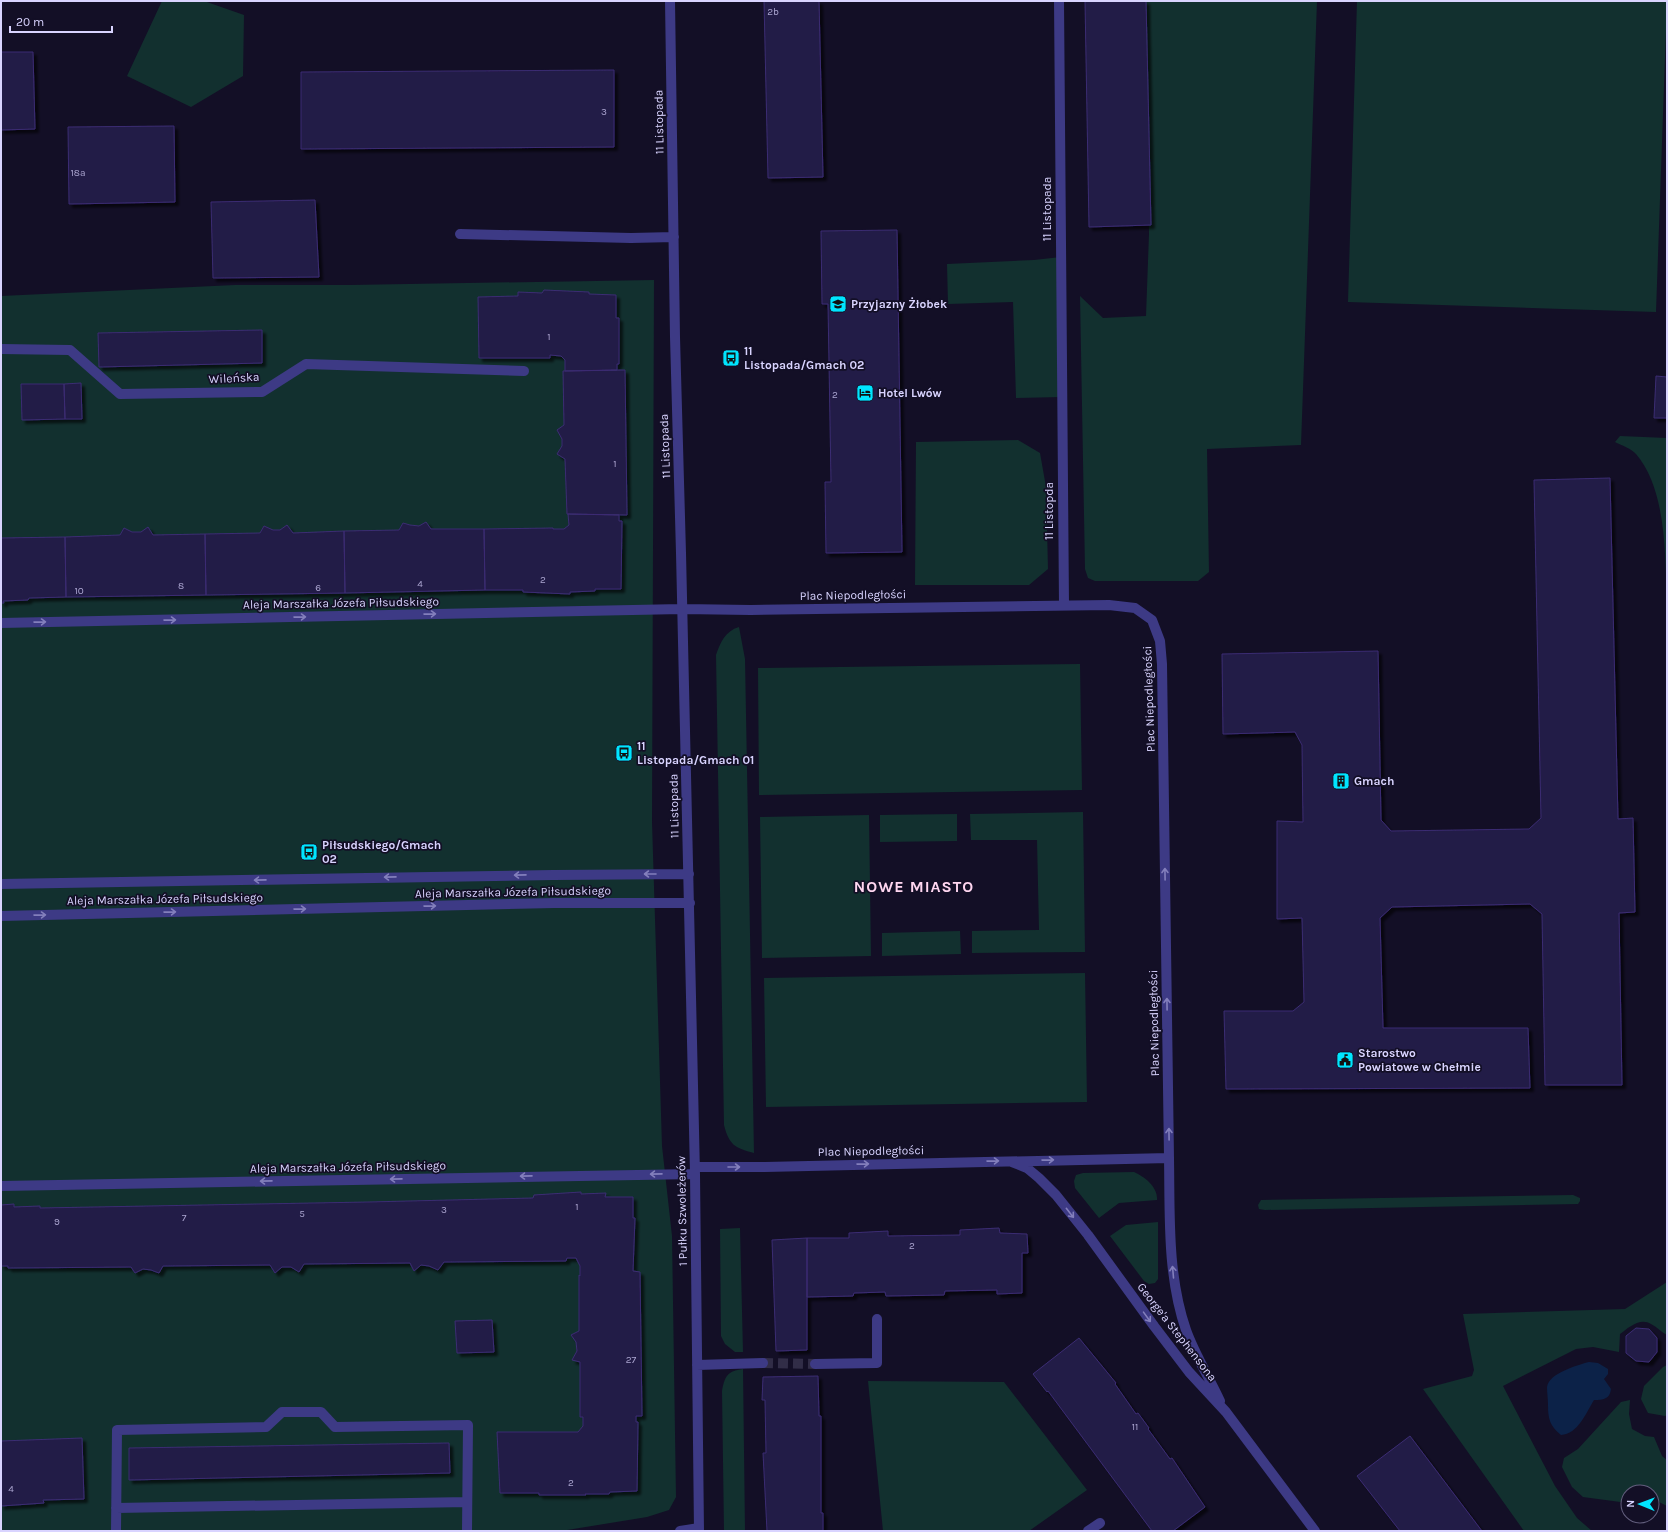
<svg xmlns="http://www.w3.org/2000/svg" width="1668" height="1532" font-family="Karla,sans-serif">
<defs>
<filter id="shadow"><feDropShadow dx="3.5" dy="3.5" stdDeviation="1" flood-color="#0009"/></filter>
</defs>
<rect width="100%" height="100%" fill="#130f26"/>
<!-- green -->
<path fill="#12302f" d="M162,1H204L244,15L243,76L191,107L127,76Z
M1144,1H1317L1301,445L1207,449L1209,572L1198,581H1095L1088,578L1085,569L1080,296L1103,318L1146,316L1149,234Z
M1357,1H1667L1656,312L1348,302Z
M1061,257L1062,397L1016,398L1013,302L948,304L947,264L1034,260Z
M654,280L652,822L662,1146L672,1236L676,1497L669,1510L647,1517L561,1531H1V296L235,285H350Z
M1620,436L1667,438V602C1665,557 1667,490 1636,454C1632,449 1621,445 1615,442Z
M1018,440L1040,453L1046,487L1048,569L1029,585H915L916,442Z
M739,627L745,659L754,1153C735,1148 729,1145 724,1125L716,655C720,643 725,631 739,627Z
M1080,664L1082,790L759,795L758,668Z
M1083,812L1085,952L972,953V931L1039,930L1037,840H971L970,814Z
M957,814V841L880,842V815Z
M869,815L871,956L762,958L760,817Z
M960,931L961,954L882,956V933Z
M1085,973L1087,1102L766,1107L764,978Z
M1134,1172C1145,1177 1158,1187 1157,1200L1119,1203L1099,1218L1075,1188L1074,1181L1076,1175L1083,1173Z
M1573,1195L1580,1198V1201L1578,1204L1265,1210L1259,1209L1258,1205L1261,1200Z
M1158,1222V1279L1155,1283L1149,1284L1144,1281L1110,1236L1126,1225Z
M740,1228L743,1352H735L725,1344L721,1336L720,1229Z
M1667,1282V1335C1661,1332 1657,1327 1651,1324C1640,1317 1628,1328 1620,1334L1619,1352L1593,1347L1576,1349L1503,1386L1555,1486L1577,1518L1592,1531H1524L1423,1389L1472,1376L1474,1370L1463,1314L1625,1309Z
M1667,1365V1415L1665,1416L1648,1413L1641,1399L1644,1386L1663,1367Z
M743,1369L745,1531H724L722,1391C725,1376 727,1371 743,1369Z
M868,1381L1004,1382L1087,1490L1029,1531H883Z
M1630,1400L1629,1414L1632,1429L1645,1436L1654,1437L1662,1456L1667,1460V1506L1659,1502H1652V1492H1628V1503L1583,1497L1572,1487L1562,1467L1564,1458L1578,1449L1621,1402Z"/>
<!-- water -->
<path fill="#0c2248" d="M1589,1362L1598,1363L1608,1369V1374L1604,1379L1611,1389C1610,1399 1603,1400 1594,1400C1586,1413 1578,1434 1561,1435C1550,1426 1548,1419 1548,1405C1548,1399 1547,1393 1547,1387C1549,1373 1578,1365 1589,1362Z"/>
<!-- building -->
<path fill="#241b47" stroke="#3b2d73" filter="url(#shadow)" d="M764,1H819L823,177L768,178Z
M1085,1H1146L1151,225L1089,227Z
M1,52H33L35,129L1,130Z
M614,70V147L301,149V72Z
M174,126L175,202L69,204L68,127Z
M315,200L319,277L213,278L211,202Z
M897,230L902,552L826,553L825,482H831L828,304H822L821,231Z
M544,290L589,292V294L616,295V318H619V364H617V370L565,371V360L561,356L550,355V358H479L478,297L518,296V292L542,293Z
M262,330V363L99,367L98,333Z
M625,370L627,515L567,514L565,459L557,454L562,446V439L557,430L564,425L563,371Z
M1656,376L1667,377V418H1654Z
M81,383L82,419H65L64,384Z
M21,384H64L65,419L22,420Z
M1610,478L1618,819L1633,818L1635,912L1619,913L1622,1085H1545L1542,914L1530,904L1392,907L1380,918L1383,1028H1528L1530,1088L1226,1089L1224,1011H1293L1304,1002L1302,918L1277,919V821L1303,822L1302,745L1295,732L1223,734L1222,654L1378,651L1381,820L1391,831L1529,829L1541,818L1534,480Z
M568,514L619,515V521H622L621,589H595V591L570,592V594L523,592V590H485L484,529L553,528V529H564L569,525Z
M426,522L431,529H484L485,590L345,593L344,531L399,530L403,523L410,525L419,526Z
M287,525L293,533L344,531L345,593L206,595L205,534L260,533L264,526L273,530H280Z
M148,527L153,535L205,534L206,595L66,597L65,537L120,535L124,528L132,532H141Z
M65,537L66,597L29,598L28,600L3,601L4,603H1V538Z
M581,1192V1194L606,1193L605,1197H633V1218H635L633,1271L640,1272L642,1416H636V1422H638L637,1491L610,1492L609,1494H585L586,1495H539V1493H500L497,1432H578L583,1426V1417H580V1362L572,1360L577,1351L576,1342L571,1335L579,1331V1275L580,1276V1266L576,1258H567L566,1261L444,1262L438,1270L429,1266L421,1265L414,1271L410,1263L304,1264L299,1272L291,1267H282L275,1273L270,1265L163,1266L159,1273L151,1270L143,1269L135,1273L131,1267L8,1268V1266H1V1205L14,1204V1207L40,1206V1208L368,1202L533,1198L534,1195Z
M999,1228L1000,1233L1027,1234L1028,1253H1022V1293L997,1294V1290L945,1291L944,1295L886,1296L885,1292L854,1293L853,1296L807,1297V1238H849V1233L888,1231V1236L960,1235V1230Z
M807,1238V1350L776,1351L772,1240Z
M492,1320L494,1352L457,1353L455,1321Z
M1636,1328L1649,1329L1657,1338V1352L1649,1362L1636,1361L1626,1353V1336Z
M1079,1338L1116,1383L1115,1384L1136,1414L1138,1413L1149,1428L1148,1429L1170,1459L1172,1458L1205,1507L1173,1531H1152L1048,1391L1047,1392L1033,1374Z
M818,1376L819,1416H821V1513H823V1531H767L763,1453H766L765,1400H762L763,1377Z
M1410,1436L1482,1531H1400L1357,1476Z
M82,1438L84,1499L43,1500L44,1503L1,1506V1441Z
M449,1443L450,1473L129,1480V1448Z"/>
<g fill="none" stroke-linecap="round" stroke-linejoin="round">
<!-- minor-tunnel -->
<path stroke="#312d47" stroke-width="10" stroke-dasharray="10 5" stroke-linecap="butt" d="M763,1363L815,1364"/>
<!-- minor -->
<path stroke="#3d3a85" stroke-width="10" d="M670,1L675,337L681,553L695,1174L699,1531
M1059,1L1064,605
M460,234L631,238L674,237
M1,349L70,350L120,394L262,392L306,364L524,371
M1,623L682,609L751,610L1109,605L1135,608L1152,620L1160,641L1162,664L1169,1158L765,1167H695
M1,884L553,875L689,874
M1,916L554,903H690
M1169,1158C1170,1215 1167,1275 1186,1330C1194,1353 1210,1379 1220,1401
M1012,1162L1027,1168L1039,1178L1056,1195L1088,1235L1154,1326L1189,1372L1226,1412L1315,1531
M1,1186L695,1174
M815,1364L877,1363V1319
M697,1365L763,1363
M116,1508L467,1502
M116,1531L117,1430L266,1427L282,1412H321L335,1427L468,1425L467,1531
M680,1531L699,1528
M1088,1531L1100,1523"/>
</g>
<!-- one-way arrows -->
<defs><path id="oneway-shaft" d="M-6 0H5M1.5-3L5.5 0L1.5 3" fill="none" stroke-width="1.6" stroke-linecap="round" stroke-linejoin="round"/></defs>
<g stroke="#837fbc">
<use href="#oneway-shaft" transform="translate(430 614) rotate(-1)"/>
<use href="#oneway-shaft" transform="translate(300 617) rotate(-1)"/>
<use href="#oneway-shaft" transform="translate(170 620) rotate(-1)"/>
<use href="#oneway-shaft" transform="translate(40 622) rotate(-1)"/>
<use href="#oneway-shaft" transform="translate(650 874) rotate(180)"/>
<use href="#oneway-shaft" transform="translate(1165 874) rotate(-91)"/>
<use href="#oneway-shaft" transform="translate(520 875) rotate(179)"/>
<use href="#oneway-shaft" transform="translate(390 877) rotate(179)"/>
<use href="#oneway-shaft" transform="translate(260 880) rotate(179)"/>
<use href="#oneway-shaft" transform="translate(430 906) rotate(-1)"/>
<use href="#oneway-shaft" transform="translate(300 909) rotate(-1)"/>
<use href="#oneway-shaft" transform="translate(170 912) rotate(-1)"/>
<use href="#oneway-shaft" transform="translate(40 915) rotate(-1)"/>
<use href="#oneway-shaft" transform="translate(1167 1004) rotate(-91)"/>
<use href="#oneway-shaft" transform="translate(1169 1134) rotate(-91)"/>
<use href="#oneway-shaft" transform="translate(1048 1160) rotate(-1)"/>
<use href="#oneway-shaft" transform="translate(993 1161) rotate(-1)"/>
<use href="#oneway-shaft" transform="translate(863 1164) rotate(-1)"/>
<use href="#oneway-shaft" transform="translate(734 1167)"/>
<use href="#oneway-shaft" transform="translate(656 1174) rotate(179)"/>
<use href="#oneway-shaft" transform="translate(526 1176) rotate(179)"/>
<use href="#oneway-shaft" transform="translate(396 1179) rotate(179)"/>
<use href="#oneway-shaft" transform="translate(266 1181) rotate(179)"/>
<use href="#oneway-shaft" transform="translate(1070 1213) rotate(52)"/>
<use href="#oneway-shaft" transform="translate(1173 1272) rotate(-95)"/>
<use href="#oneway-shaft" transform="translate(1147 1317) rotate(54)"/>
</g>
<!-- icons -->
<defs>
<g id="school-square" transform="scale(0.9)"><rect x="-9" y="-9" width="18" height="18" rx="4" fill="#00e5ff" stroke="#130f26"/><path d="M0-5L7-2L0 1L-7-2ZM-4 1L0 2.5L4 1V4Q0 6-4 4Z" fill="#111"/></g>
<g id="bus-square" transform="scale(0.9)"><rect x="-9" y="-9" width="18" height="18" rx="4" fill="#00e5ff" stroke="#130f26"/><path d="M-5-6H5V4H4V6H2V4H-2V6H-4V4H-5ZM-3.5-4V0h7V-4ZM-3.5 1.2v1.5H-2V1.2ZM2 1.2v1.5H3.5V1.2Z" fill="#111"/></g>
<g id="hotel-square" transform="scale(0.9)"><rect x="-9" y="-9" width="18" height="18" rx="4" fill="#00e5ff" stroke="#130f26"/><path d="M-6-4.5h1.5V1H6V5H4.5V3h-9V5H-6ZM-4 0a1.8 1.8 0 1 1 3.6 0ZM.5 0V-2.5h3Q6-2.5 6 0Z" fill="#111"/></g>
<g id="building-square" transform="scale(0.9)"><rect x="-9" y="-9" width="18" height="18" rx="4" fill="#00e5ff" stroke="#130f26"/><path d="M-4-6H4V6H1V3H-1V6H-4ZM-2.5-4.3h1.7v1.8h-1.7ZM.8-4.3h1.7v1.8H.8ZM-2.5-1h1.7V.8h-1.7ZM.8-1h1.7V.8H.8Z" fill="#111"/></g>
<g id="civic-square" transform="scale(0.9)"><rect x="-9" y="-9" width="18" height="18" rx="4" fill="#00e5ff" stroke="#130f26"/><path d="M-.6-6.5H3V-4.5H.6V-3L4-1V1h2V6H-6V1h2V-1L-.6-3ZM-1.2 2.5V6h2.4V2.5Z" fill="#111"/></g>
</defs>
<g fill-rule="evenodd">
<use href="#school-square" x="838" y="304"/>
<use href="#bus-square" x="731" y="358"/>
<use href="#hotel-square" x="865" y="393"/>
<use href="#bus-square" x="624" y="753"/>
<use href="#building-square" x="1341" y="781"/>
<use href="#bus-square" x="309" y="852"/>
<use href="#civic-square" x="1345" y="1060"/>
</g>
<g text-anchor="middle" stroke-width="3.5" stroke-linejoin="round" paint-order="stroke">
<!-- number labels -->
<g font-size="10" fill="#aca6d1">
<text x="773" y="15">2b</text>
<text x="604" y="115">3</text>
<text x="78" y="176">18a</text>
<text x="549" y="340">1</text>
<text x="835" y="398">2</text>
<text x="615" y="467">1</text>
<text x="543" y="583">2</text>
<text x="420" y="587">4</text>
<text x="181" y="589">8</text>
<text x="318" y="591">6</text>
<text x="79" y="594">10</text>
<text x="577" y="1210">1</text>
<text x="444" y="1213">3</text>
<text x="302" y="1217">5</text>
<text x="184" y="1221">7</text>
<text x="57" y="1225">9</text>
<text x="912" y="1249">2</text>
<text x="631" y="1363">27</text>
<text x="1135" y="1430">11</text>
<text x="571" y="1486">2</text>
<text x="11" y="1492">4</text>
</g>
<!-- street labels -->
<g font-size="12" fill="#d9d4ff" stroke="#130f26">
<text transform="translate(659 122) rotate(-91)" y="4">11 Listopada</text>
<text transform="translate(1047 209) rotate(-90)" y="4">11 Listopada</text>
<text transform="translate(234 378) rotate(-3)" y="4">Wileńska</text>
<text transform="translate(665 446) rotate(-92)" y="4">11 Listopada</text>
<text transform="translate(1049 511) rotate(-90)" y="4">11 Listopda</text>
<text transform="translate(853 595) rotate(-1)" y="4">Plac Niepodległości</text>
<text transform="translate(341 603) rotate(-1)" y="4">Aleja Marszałka Józefa Piłsudskiego</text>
<text transform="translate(1149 699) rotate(-92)" y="4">Plac Niepodległości</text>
<text transform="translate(674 806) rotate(-91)" y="4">11 Listopada</text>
<text transform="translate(513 892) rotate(-1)" y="4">Aleja Marszałka Józefa Piłsudskiego</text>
<text transform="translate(165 899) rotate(-1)" y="4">Aleja Marszałka Józefa Piłsudskiego</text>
<text transform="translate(1154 1023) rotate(-91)" y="4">Plac Niepodległości</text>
<text transform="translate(871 1151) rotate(-1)" y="4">Plac Niepodległości</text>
<text transform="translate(348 1167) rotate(-1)" y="4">Aleja Marszałka Józefa Piłsudskiego</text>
<text transform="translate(682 1211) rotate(-91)" y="4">1 Pułku Szwoleżerów</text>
<text transform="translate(1177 1332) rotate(52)" y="4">George'a Stephensona</text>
</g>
<!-- poi labels -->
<g font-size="12" font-weight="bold" fill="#d9d4ff" stroke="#130f26" text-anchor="start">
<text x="851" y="308">Przyjazny Żłobek</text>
<text x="744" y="355">11<tspan x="744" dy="14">Listopada/Gmach 02</tspan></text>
<text x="878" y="397">Hotel Lwów</text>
<text x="637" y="750">11<tspan x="637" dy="14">Listopada/Gmach 01</tspan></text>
<text x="1354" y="785">Gmach</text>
<text x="322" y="849">Piłsudskiego/Gmach<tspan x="322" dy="14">02</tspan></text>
<text x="1358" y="1057">Starostwo<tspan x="1358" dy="14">Powiatowe w Chełmie</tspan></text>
</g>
<!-- district labels -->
<g font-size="16" font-weight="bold" letter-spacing="1" fill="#ffd6f0" stroke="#130f26">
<text x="914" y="892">NOWE MIASTO</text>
</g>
</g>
<!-- border -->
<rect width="1668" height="1532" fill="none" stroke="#d9d4ff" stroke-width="4"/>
<!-- north arrow -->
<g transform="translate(1640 1504) rotate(271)"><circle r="19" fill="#130f26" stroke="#625e7d"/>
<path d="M0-3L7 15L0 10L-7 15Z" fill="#00e5ff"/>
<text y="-6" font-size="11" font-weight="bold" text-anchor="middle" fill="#d9d4ff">N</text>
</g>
<!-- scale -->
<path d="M10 26v6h102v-6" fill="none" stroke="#d9d4ff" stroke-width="2"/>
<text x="16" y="26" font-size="12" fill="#d9d4ff" stroke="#130f26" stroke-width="3" paint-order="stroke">20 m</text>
</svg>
